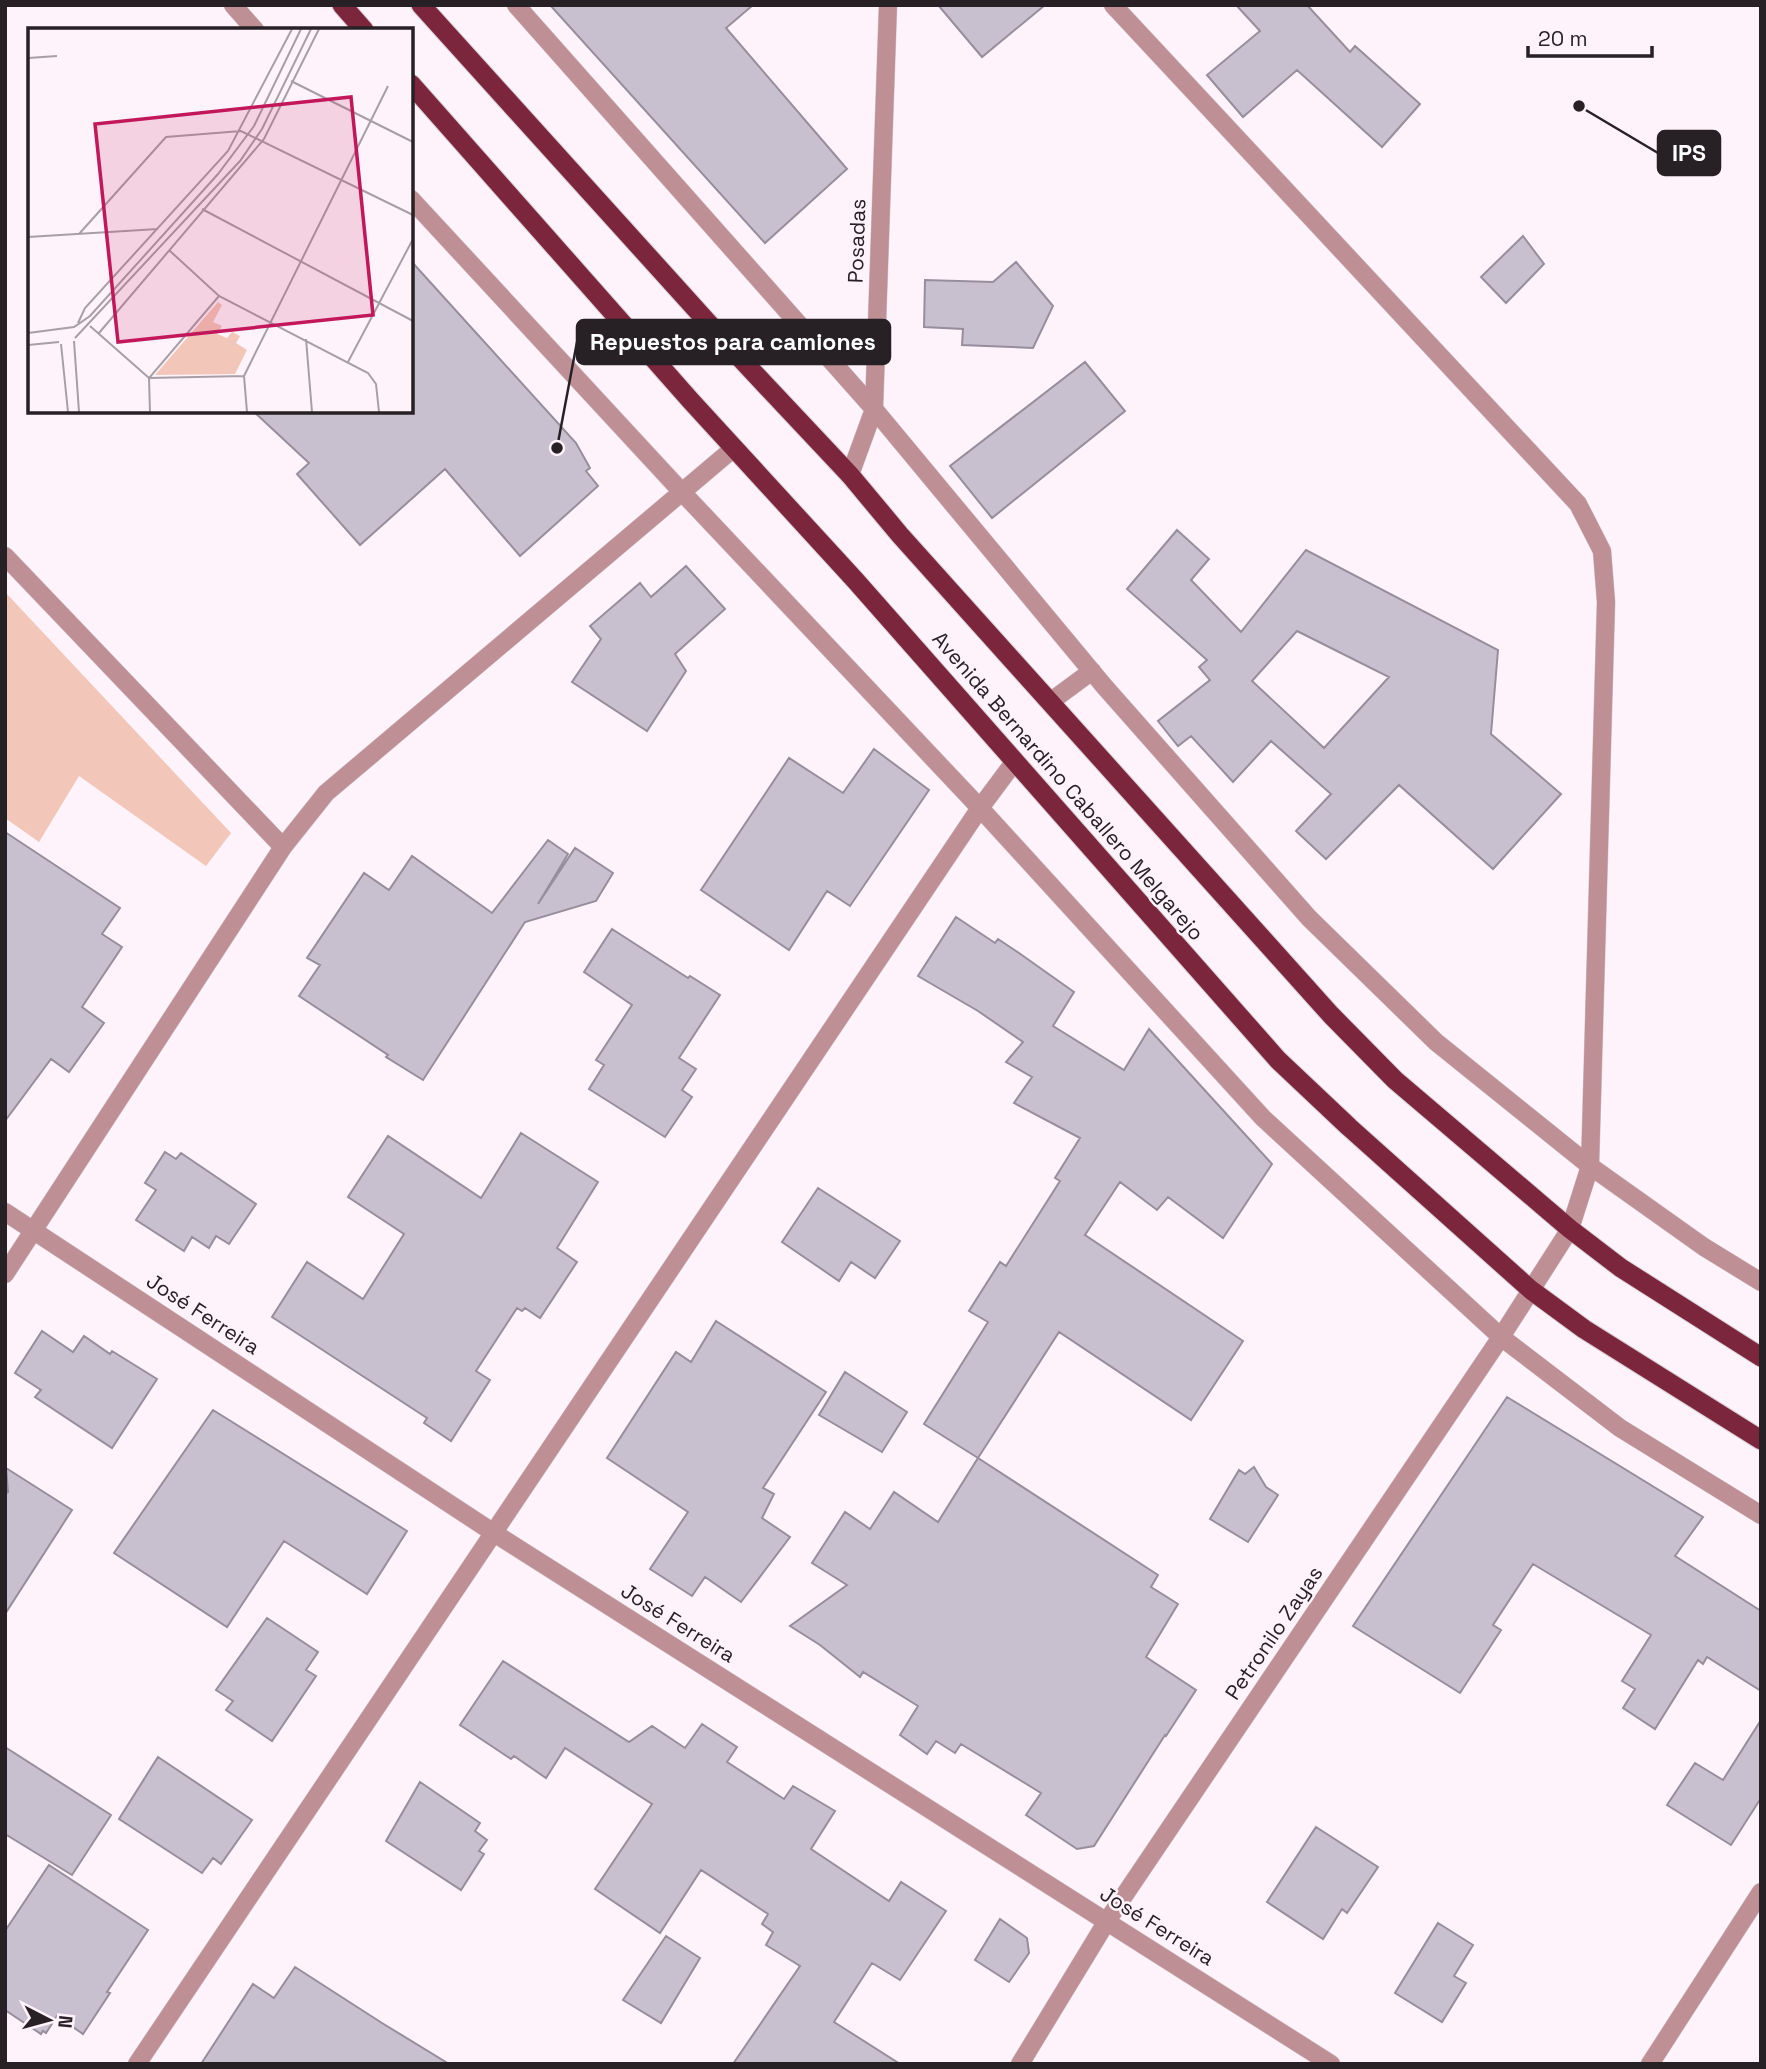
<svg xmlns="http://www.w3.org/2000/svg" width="1766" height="2069" font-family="'Space Grotesk',sans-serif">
<rect width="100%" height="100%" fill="#fef3fa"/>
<!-- green -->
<path fill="#f2c6b8" d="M5,592L231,833L206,866L79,776L39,842L5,818Z"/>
<!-- building -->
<path fill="#c9c0cf" stroke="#968e9c" stroke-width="2" fill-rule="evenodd" d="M550,5H753L726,28L847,169L765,243Z
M938,5H1045L982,57Z
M1236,5H1307L1350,52L1355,46L1420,104L1382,147L1297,70L1243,117L1207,75L1260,31Z
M1523,236L1544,264L1506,303L1481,277Z
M411,261L576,443L590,468L586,471L598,486L520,556L445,469L360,545L297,474L309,463L253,411H411Z
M1016,262L1053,306L1033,348L962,345L963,329L924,327L925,280L993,282Z
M1085,362L1125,411L992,518L950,466Z
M1177,530L1209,559L1191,580L1241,632L1306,550L1498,650L1491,734L1561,794L1493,869L1399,785L1326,859L1296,831L1331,794L1271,741L1233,782L1191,736L1178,746L1158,721L1210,680L1199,667L1207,660L1127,589ZM1297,631L1389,677L1324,748L1252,681Z
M686,566L725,609L675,654L686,671L647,731L572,682L601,639L590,626L640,583L651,597Z
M874,749L929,790L850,906L827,891L789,950L701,890L789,758L843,793Z
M5,832L120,908L102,934L122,947L82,1007L104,1023L69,1072L51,1059L5,1121Z
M548,840L568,854L538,904L575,848L613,873L596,901L525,922L423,1080L386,1057L388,1055L299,996L320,965L307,958L364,873L389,890L412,856L492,913Z
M956,917L995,943L998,939L1019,953L1074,992L1053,1026L1124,1070L1149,1029L1272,1164L1223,1238L1168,1197L1157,1210L1120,1182L1085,1235L1243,1341L1191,1420L1059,1332L978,1458L924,1424L988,1322L969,1311L1000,1262L1006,1266L1060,1181L1055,1178L1080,1138L1014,1103L1032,1077L1006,1062L1023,1042L978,1011L918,976Z
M612,929L688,978L690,976L720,995L679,1058L696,1069L682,1090L692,1097L665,1137L589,1089L604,1065L596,1060L632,1005L584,972Z
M521,1133L598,1182L557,1248L577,1262L540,1318L525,1308L522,1311L517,1308L476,1371L490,1380L451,1441L424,1423L427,1418L272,1317L307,1262L363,1299L404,1234L348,1197L388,1136L481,1198Z
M165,1152L176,1159L181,1153L256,1204L229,1244L216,1236L209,1248L192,1237L184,1251L136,1220L156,1190L145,1183Z
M818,1188L900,1241L875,1278L851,1262L839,1281L782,1242Z
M716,1321L826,1392L763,1488L774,1494L762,1518L790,1537L741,1602L705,1577L692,1596L650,1569L688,1512L607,1458L676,1352L691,1362Z
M42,1331L73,1352L84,1336L110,1354L112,1351L157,1379L112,1448L35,1397L41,1390L15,1373Z
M845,1372L907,1412L882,1452L819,1415Z
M1507,1397L1703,1517L1675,1556L1761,1611V1691L1707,1657L1703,1664L1698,1660L1655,1729L1623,1708L1635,1689L1622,1681L1651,1635L1533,1564L1493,1625L1501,1630L1460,1693L1353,1626Z
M213,1410L407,1531L367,1594L284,1541L227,1627L114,1553Z
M978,1458L1158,1575L1151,1587L1178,1604L1146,1657L1196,1690L1166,1736L1165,1735L1094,1846L1077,1849L1026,1815L1041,1793L961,1744L955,1753L936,1741L927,1754L900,1735L918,1706L863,1672L860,1677L820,1645L790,1626L847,1585L812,1563L845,1512L870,1529L894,1492L938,1522Z
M1254,1467L1266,1487L1278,1495L1248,1542L1210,1519L1239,1470L1245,1474Z
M6,1468L72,1510L5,1614V1494L8,1492Z
M267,1618L318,1652L306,1670L316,1676L272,1741L226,1710L233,1701L216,1690Z
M503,1661L629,1742L652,1726L685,1748L702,1724L737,1747L727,1762L784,1799L793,1786L835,1811L811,1849L889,1901L901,1882L946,1911L900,1980L872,1963L834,2022L900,2064H733L800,1966L766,1945L773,1932L762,1924L768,1914L701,1870L660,1933L595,1889L652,1804L565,1748L546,1778L514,1756L511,1759L460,1725Z
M1761,1720V1798L1731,1845L1667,1805L1695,1763L1723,1780Z
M5,1747L111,1815L72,1875L5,1834Z
M158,1757L252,1820L221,1864L213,1858L202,1873L119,1819Z
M420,1782L480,1823L475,1831L487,1840L479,1851L484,1854L461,1890L386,1841Z
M1316,1827L1378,1867L1347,1913L1342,1909L1323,1939L1267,1902Z
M49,1865L148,1930L107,1992L110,1993L83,2034L57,2016L46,2033L43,2031L41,2034L5,2010V1931Z
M1000,1919L1027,1938L1029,1953L1009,1982L975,1960Z
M1438,1923L1473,1945L1454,1976L1466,1983L1442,2022L1395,1993Z
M666,1936L700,1958L661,2023L623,2000Z
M295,1967L382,2023L449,2064H201L253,1984L274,1998Z"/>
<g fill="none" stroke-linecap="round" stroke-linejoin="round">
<!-- minor casing -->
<g stroke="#d7cdd4" stroke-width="19">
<path id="minor" d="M233,5L255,30
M516,5L874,409L1104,686L1309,918L1436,1042L1590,1166L1704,1247L1761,1282
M411,199L681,491L980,808L1263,1118L1501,1337L1620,1428L1761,1515
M850,475L874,409L888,5
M5,556L283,847
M1050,702L1092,671
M5,1212L494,1533L1331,2064
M5,1274L283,847L326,793L734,448
M137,2064L980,808L1015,761
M1020,2064L1107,1921L1501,1337L1570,1229L1590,1166L1606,602L1602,551L1578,504L1113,5
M1650,2064L1761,1892"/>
</g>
<!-- trunk casing -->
<g stroke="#d7cdd4" stroke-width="21">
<path id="trunk" d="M342,5L364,30
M421,5L740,358L850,475L900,535L1331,1015L1395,1080L1570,1229L1621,1268L1761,1357
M411,84L691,401L855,580L1278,1060L1349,1127L1531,1290L1584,1329L1761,1440"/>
</g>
<!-- minor -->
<use href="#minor" stroke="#be9096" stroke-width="18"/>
<!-- trunk -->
<use href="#trunk" stroke="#7b263c" stroke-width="19"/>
</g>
<g text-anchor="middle" stroke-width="5" stroke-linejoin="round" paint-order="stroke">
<!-- street labels -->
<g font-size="21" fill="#272125" stroke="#fef3fa">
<text transform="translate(857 241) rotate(-88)" y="7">Posadas</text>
<text transform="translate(1068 786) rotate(49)" y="7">Avenida Bernardino Caballero Melgarejo</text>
<text transform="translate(203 1314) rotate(33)" y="7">José Ferreira</text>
<text transform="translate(678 1623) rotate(32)" y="7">José Ferreira</text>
<text transform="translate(1274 1633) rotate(-56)" y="7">Petronilo Zayas</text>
<text transform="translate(1157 1926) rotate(32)" y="7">José Ferreira</text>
</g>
</g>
<!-- overview -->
<g transform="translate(28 28)">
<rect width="385" height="385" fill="#fef3fa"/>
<path d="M190,274L194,277L185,294L194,298L189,306L199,310L204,304L212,308L208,315L219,322L207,346L127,347Z" fill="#f2c6b8"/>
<path fill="none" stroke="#a89fa5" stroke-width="2" d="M0,30L29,28M263,53L385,114M174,181L385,293M51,206L138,109L213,103L385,187M0,209L130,201M142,223L191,268L340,345L348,356L351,384M50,295L57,280L200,123L264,1M62,298L121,350L216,348M0,305L46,299L62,288L190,146L226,98L273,1M71,305L236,111L291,1M47,310L212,133L234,101L283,1M278,311L284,384M46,313L51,384M33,316L40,384M0,317L31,314M320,334L385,211M122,384L121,350L191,268M219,384L216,348L360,58"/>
<path fill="#c2185b" fill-opacity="0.15" stroke="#c2185b" stroke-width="3.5" d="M323,69L345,287L90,314L67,96Z"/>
<rect width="385" height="385" fill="none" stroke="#272125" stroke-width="3.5"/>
</g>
<!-- callouts -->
<path fill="none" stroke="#272125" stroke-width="2.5" d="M1579 106L1658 153M557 448L577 342"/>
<g fill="#272125" stroke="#fef3fa" stroke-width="2.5">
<circle cx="1579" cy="106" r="7"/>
<circle cx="557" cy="448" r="7"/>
</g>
<g fill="#272125" stroke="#272125" stroke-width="2.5">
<rect x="1658" y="131" width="62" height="44" rx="7"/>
<rect x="577" y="320" width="313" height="44" rx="7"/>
</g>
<g font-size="23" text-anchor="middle" font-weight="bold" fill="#fff">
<text x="1689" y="161">IPS</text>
<text x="733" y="350">Repuestos para camiones</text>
</g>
<!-- border -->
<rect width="1766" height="2069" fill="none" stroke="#272125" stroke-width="14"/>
<!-- north arrow -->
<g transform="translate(49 2020) rotate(96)" stroke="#fef3fa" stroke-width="5" paint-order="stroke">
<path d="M0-5L12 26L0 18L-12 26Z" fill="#272125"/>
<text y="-10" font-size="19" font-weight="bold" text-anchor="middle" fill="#272125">N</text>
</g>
<!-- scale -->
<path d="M1528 46v10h124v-10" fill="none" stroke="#272125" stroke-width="3.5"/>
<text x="1538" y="46" font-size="21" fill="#272125" stroke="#fef3fa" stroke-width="5" paint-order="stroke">20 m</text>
</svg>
